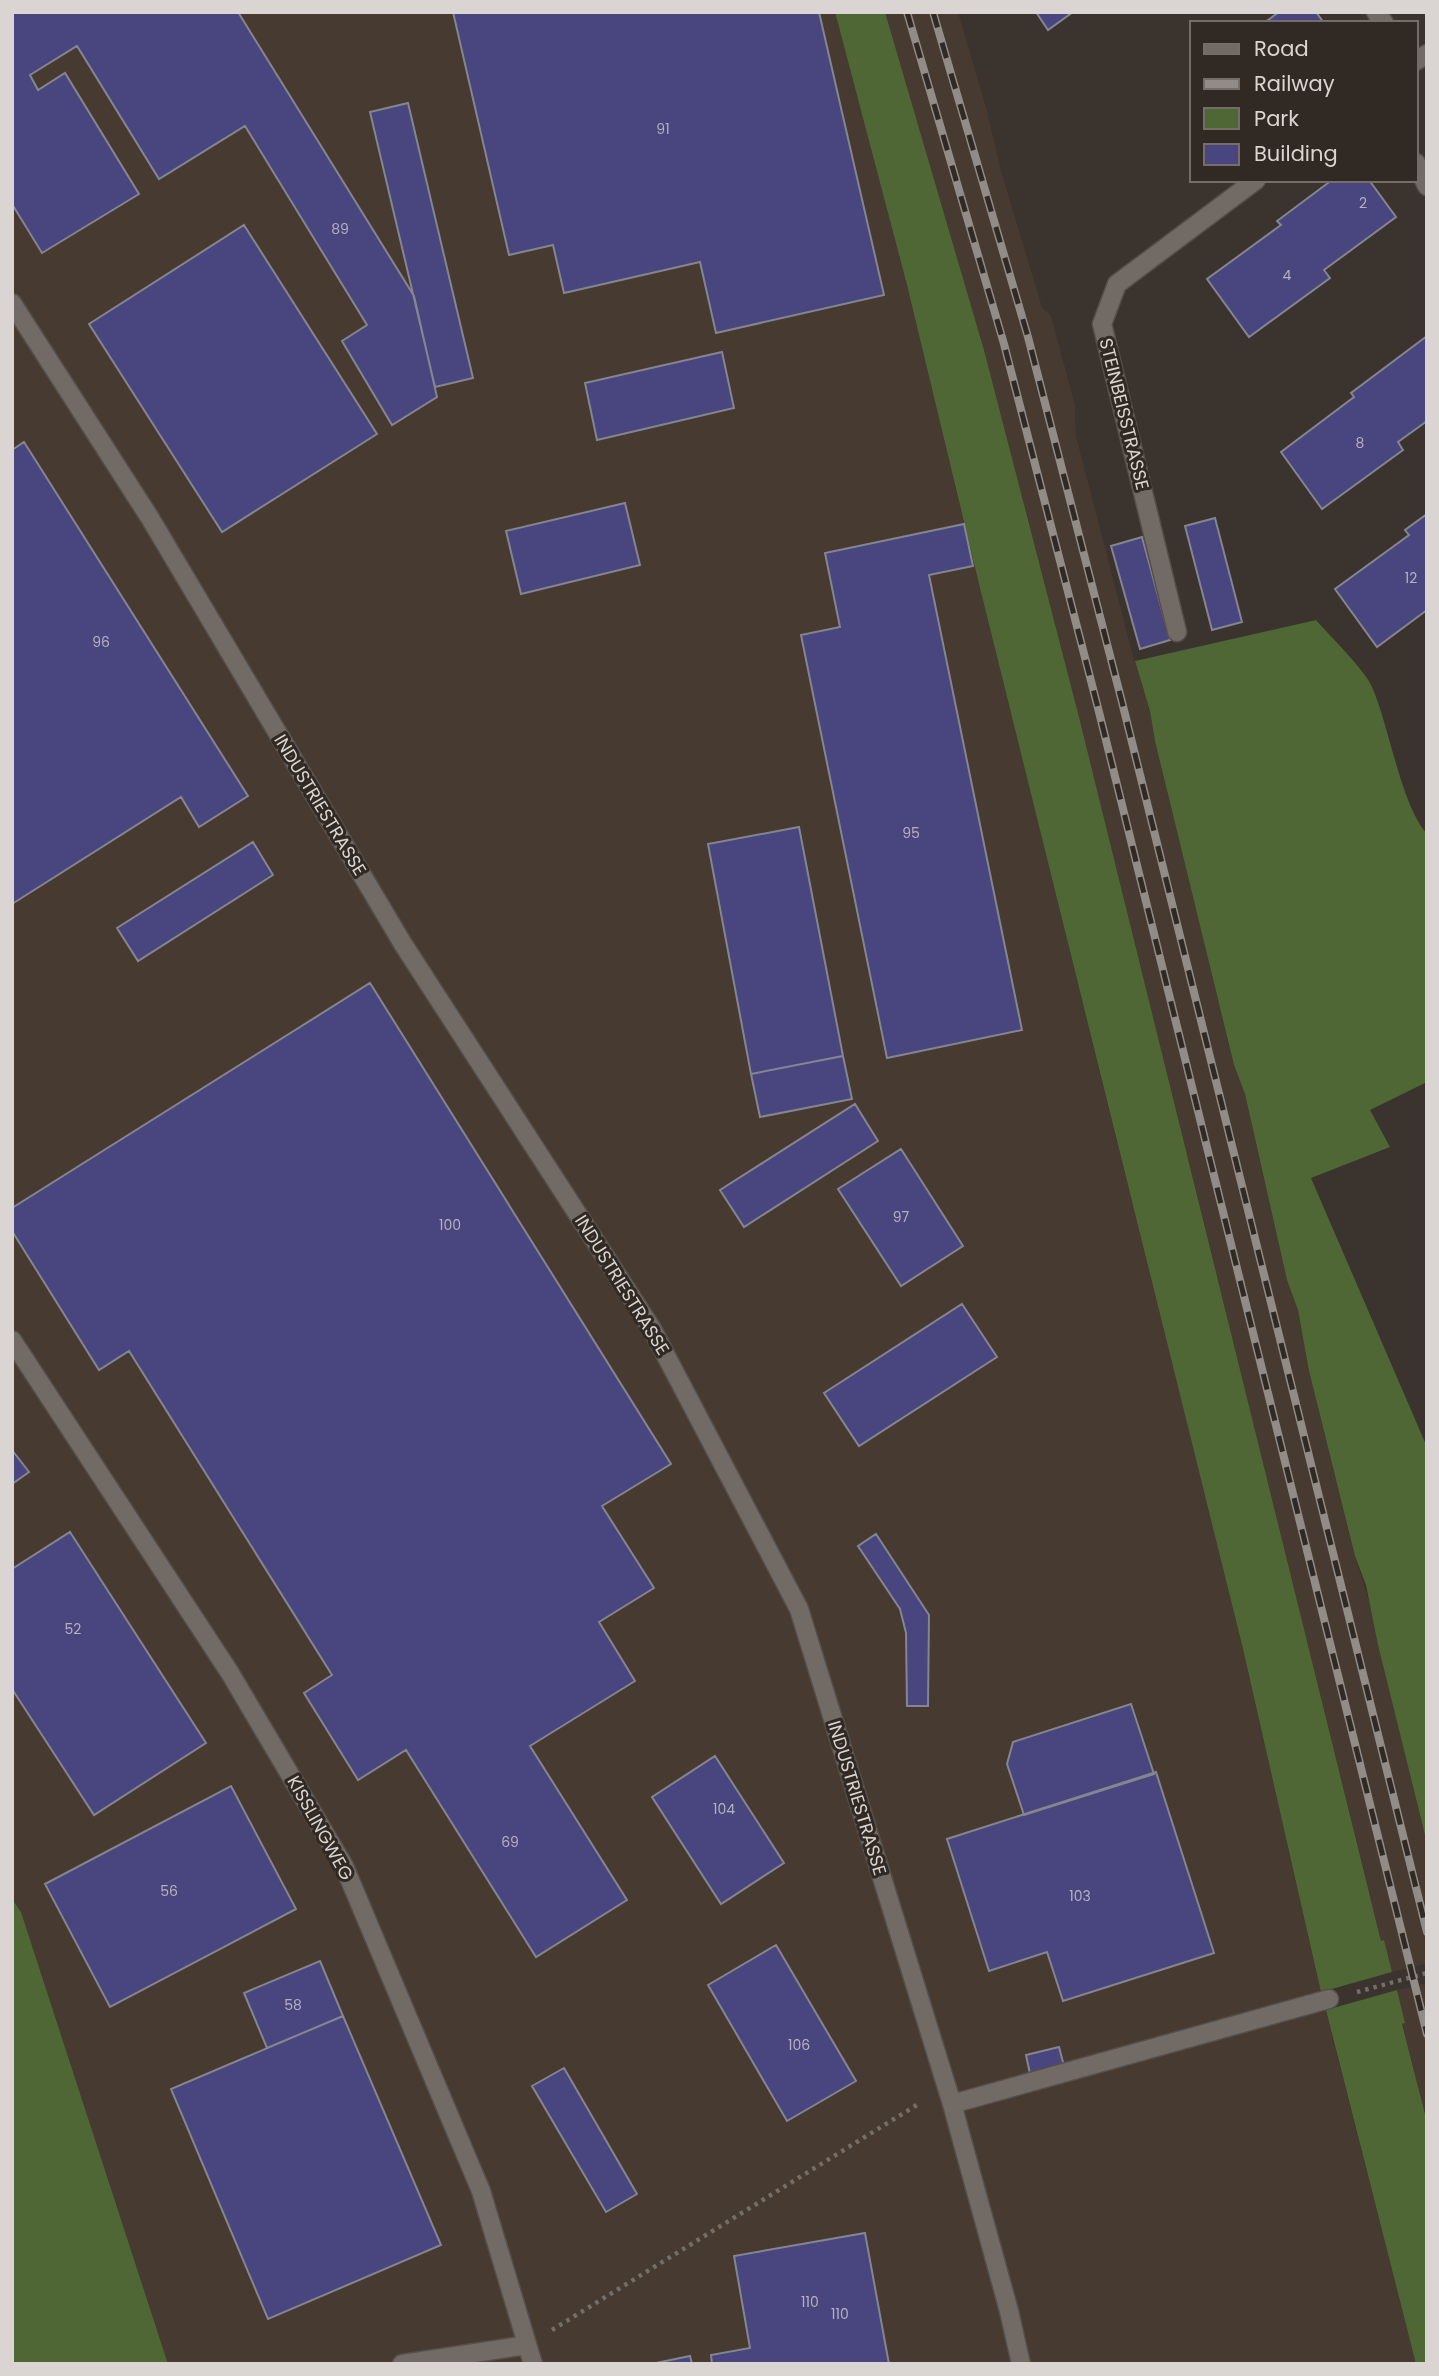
<svg xmlns="http://www.w3.org/2000/svg" width="1439" height="2376" font-family="Poppins,sans-serif">
<rect width="100%" height="100%" fill="#3a332e"/>
<!-- built -->
<path fill="#473a31" d="M12,12H835L907,285L979,584L1243,1649L1321,1992L1416,2364H168L21,1912L12,1899Z
M885,12H958L987,111L1001,171L1042,307L1051,316L1075,405L1076,436L1132,652L1150,711L1155,741L1234,1065L1245,1094L1287,1280L1298,1310L1309,1371L1355,1556L1373,1614L1378,1645L1427,1843V1964L1392,1972L1384,1941H1381L1078,713L984,350Z
M1427,1983V2122L1402,2024L1405,2023L1397,1990Z"/>
<!-- green -->
<path fill="#4e6735" d="M835,12H885L984,350L1078,713L1381,1941L1384,1940L1392,1972L1321,1992L1243,1649L979,584L907,285Z
M1316,620C1329,635 1365,670 1372,687C1389,725 1401,805 1427,834V1082L1370,1110L1390,1147L1311,1178L1427,1447V1843L1378,1645L1366,1585L1355,1556L1309,1371L1298,1310L1287,1280L1245,1094L1234,1065L1155,741L1150,711L1135,661Z
M12,1899L21,1912L168,2364H12Z
M1397,1990L1405,2023L1402,2024L1427,2122V2364H1416L1326,2010Z"/>
<!-- building -->
<path fill="#49457f" stroke="#84858e" stroke-width="2" d="M15,12H238L414,296L437,397L392,425L342,341L367,325L245,126L159,179L77,46L30,75L38,90L65,73L139,194L42,253L12,204V14Z
M453,12H819L884,295L716,333L700,262L564,293L553,245L509,255Z
M1036,12H1073L1048,30Z
M1279,12H1316L1324,23H1264Z
M408,103L473,378L435,387L370,112Z
M1332,180H1369L1396,217L1324,270L1330,278L1249,337L1207,279L1281,225L1277,221Z
M244,225L377,434L222,532L89,324Z
M1427,336V421L1398,442L1403,450L1322,509L1281,452L1354,397L1351,393Z
M722,352L734,408L597,440L585,383Z
M24,442L248,796L199,827L181,797L12,904V450Z
M625,503L640,565L521,594L506,531Z
M1427,514V610L1377,647L1335,589L1409,535L1405,530Z
M1215,518L1242,622L1212,630L1185,526Z
M964,524L973,566L929,575L1022,1030L887,1058L801,635L840,627L825,553Z
M1142,537L1170,640L1140,649L1111,546Z
M799,827L843,1056L751,1074L708,844Z
M253,842L273,875L138,961L117,928Z
M370,983L671,1464L602,1506L654,1588L599,1622L635,1681L530,1746L627,1900L536,1957L406,1750L358,1780L304,1693L332,1675L129,1351L99,1370L12,1231V1208Z
M843,1056L852,1099L760,1117L751,1074Z
M855,1104L878,1141L744,1227L720,1190Z
M901,1149L963,1246L901,1286L838,1189Z
M962,1304L997,1357L859,1446L824,1393Z
M12,1450L29,1472L12,1484Z
M70,1532L206,1743L94,1815L12,1689V1569Z
M876,1534L929,1615L928,1706H907L906,1633L900,1609L858,1546Z
M1131,1704L1154,1774L1024,1815L1007,1764L1013,1742Z
M715,1756L784,1863L721,1904L652,1797Z
M1156,1772L1214,1953L1063,2001L1047,1952L989,1971L947,1839Z
M231,1786L296,1909L110,2007L45,1884Z
M776,1945L856,2081L787,2121L708,1985Z
M320,1961L343,2016L267,2048L244,1993Z
M343,2016L441,2245L268,2319L171,2089Z
M1059,2047L1064,2066L1030,2074L1026,2055Z
M564,2068L637,2194L606,2212L532,2086Z
M865,2233L889,2364H712L711,2355L750,2348L734,2256Z
M690,2356L692,2364H651Z"/>
<g fill="none" stroke-linecap="round" stroke-linejoin="round">
<!-- minor casing -->
<g stroke="#554f4b" stroke-width="21">
<path id="minor" d="M1376,12L1384,23
M1416,61L1427,54
M1416,163L1427,186
M12,303L150,518L403,944L652,1329L799,1609L952,2104L1009,2311L1021,2364
M1177,632L1102,324L1117,284L1256,180
M12,1340L230,1673L344,1866L481,2191L533,2364
M952,2104L1329,1999
M402,2364L527,2345"/>
</g>
<!-- path -->
<path stroke="#746e69" stroke-width="4.5" stroke-dasharray="3.5 5" stroke-linecap="butt" d="M1357,1992L1427,1973
M552,2330L920,2103"/>
<!-- minor -->
<use href="#minor" stroke="#726a65" stroke-width="18"/>
<!-- rail casing -->
<g stroke="#928c88" stroke-width="8">
<path id="rail" d="M907,12L1004,344L1098,708L1427,2034
M933,12L1028,337L1122,702L1427,1932"/>
</g>
<!-- rail -->
<use href="#rail" stroke="#302924" stroke-width="5" stroke-dasharray="16" stroke-linecap="butt"/>
</g>
<g text-anchor="middle" stroke-width="6" stroke-linejoin="round" paint-order="stroke">
<!-- number labels -->
<g font-size="14" fill="#b6b1bd">
<text x="663" y="134">91</text>
<text x="1363" y="208">2</text>
<text x="340" y="234">89</text>
<text x="1287" y="280">4</text>
<text x="1360" y="448">8</text>
<text x="1411" y="583">12</text>
<text x="101" y="647">96</text>
<text x="911" y="838">95</text>
<text x="901" y="1222">97</text>
<text x="450" y="1230">100</text>
<text x="73" y="1634">52</text>
<text x="724" y="1814">104</text>
<text x="510" y="1847">69</text>
<text x="169" y="1896">56</text>
<text x="1080" y="1901">103</text>
<text x="293" y="2010">58</text>
<text x="799" y="2050">106</text>
<text x="810" y="2307">110</text>
<text x="840" y="2319">110</text>
</g>
<!-- street labels -->
<g font-size="18" fill="#dad5d2" stroke="#302924">
<text transform="translate(1124 414) rotate(76)" y="6">STEINBEISSTRASSE</text>
<text transform="translate(320 805) rotate(59)" y="6">INDUSTRIESTRASSE</text>
<text transform="translate(622 1285) rotate(58)" y="6">INDUSTRIESTRASSE</text>
<text transform="translate(857 1798) rotate(73)" y="6">INDUSTRIESTRASSE</text>
<text transform="translate(320 1828) rotate(61)" y="6">KISSLINGWEG</text>
</g>
</g>
<!-- border -->
<rect width="1439" height="2376" fill="none" stroke="#dad5d2" stroke-width="28"/>
<!-- legend -->
<rect x="1190" y="21" width="228" height="161" fill="#302924" stroke="#746e6a" stroke-width="2"/>
<rect x="1204" y="44" width="35" height="10" fill="#726a65" stroke="#746e6a" stroke-width="2"/>
<text x="1254" y="56" font-size="21" fill="#dad5d2">Road</text>
<rect x="1204" y="79" width="35" height="10" fill="#928c88" stroke="#746e6a" stroke-width="2"/>
<text x="1254" y="91" font-size="21" fill="#dad5d2">Railway</text>
<rect x="1204" y="108" width="35" height="21" fill="#4e6735" stroke="#746e6a" stroke-width="2"/>
<text x="1254" y="126" font-size="21" fill="#dad5d2">Park</text>
<rect x="1204" y="144" width="35" height="21" fill="#49457f" stroke="#746e6a" stroke-width="2"/>
<text x="1254" y="161" font-size="21" fill="#dad5d2">Building</text>
</svg>
